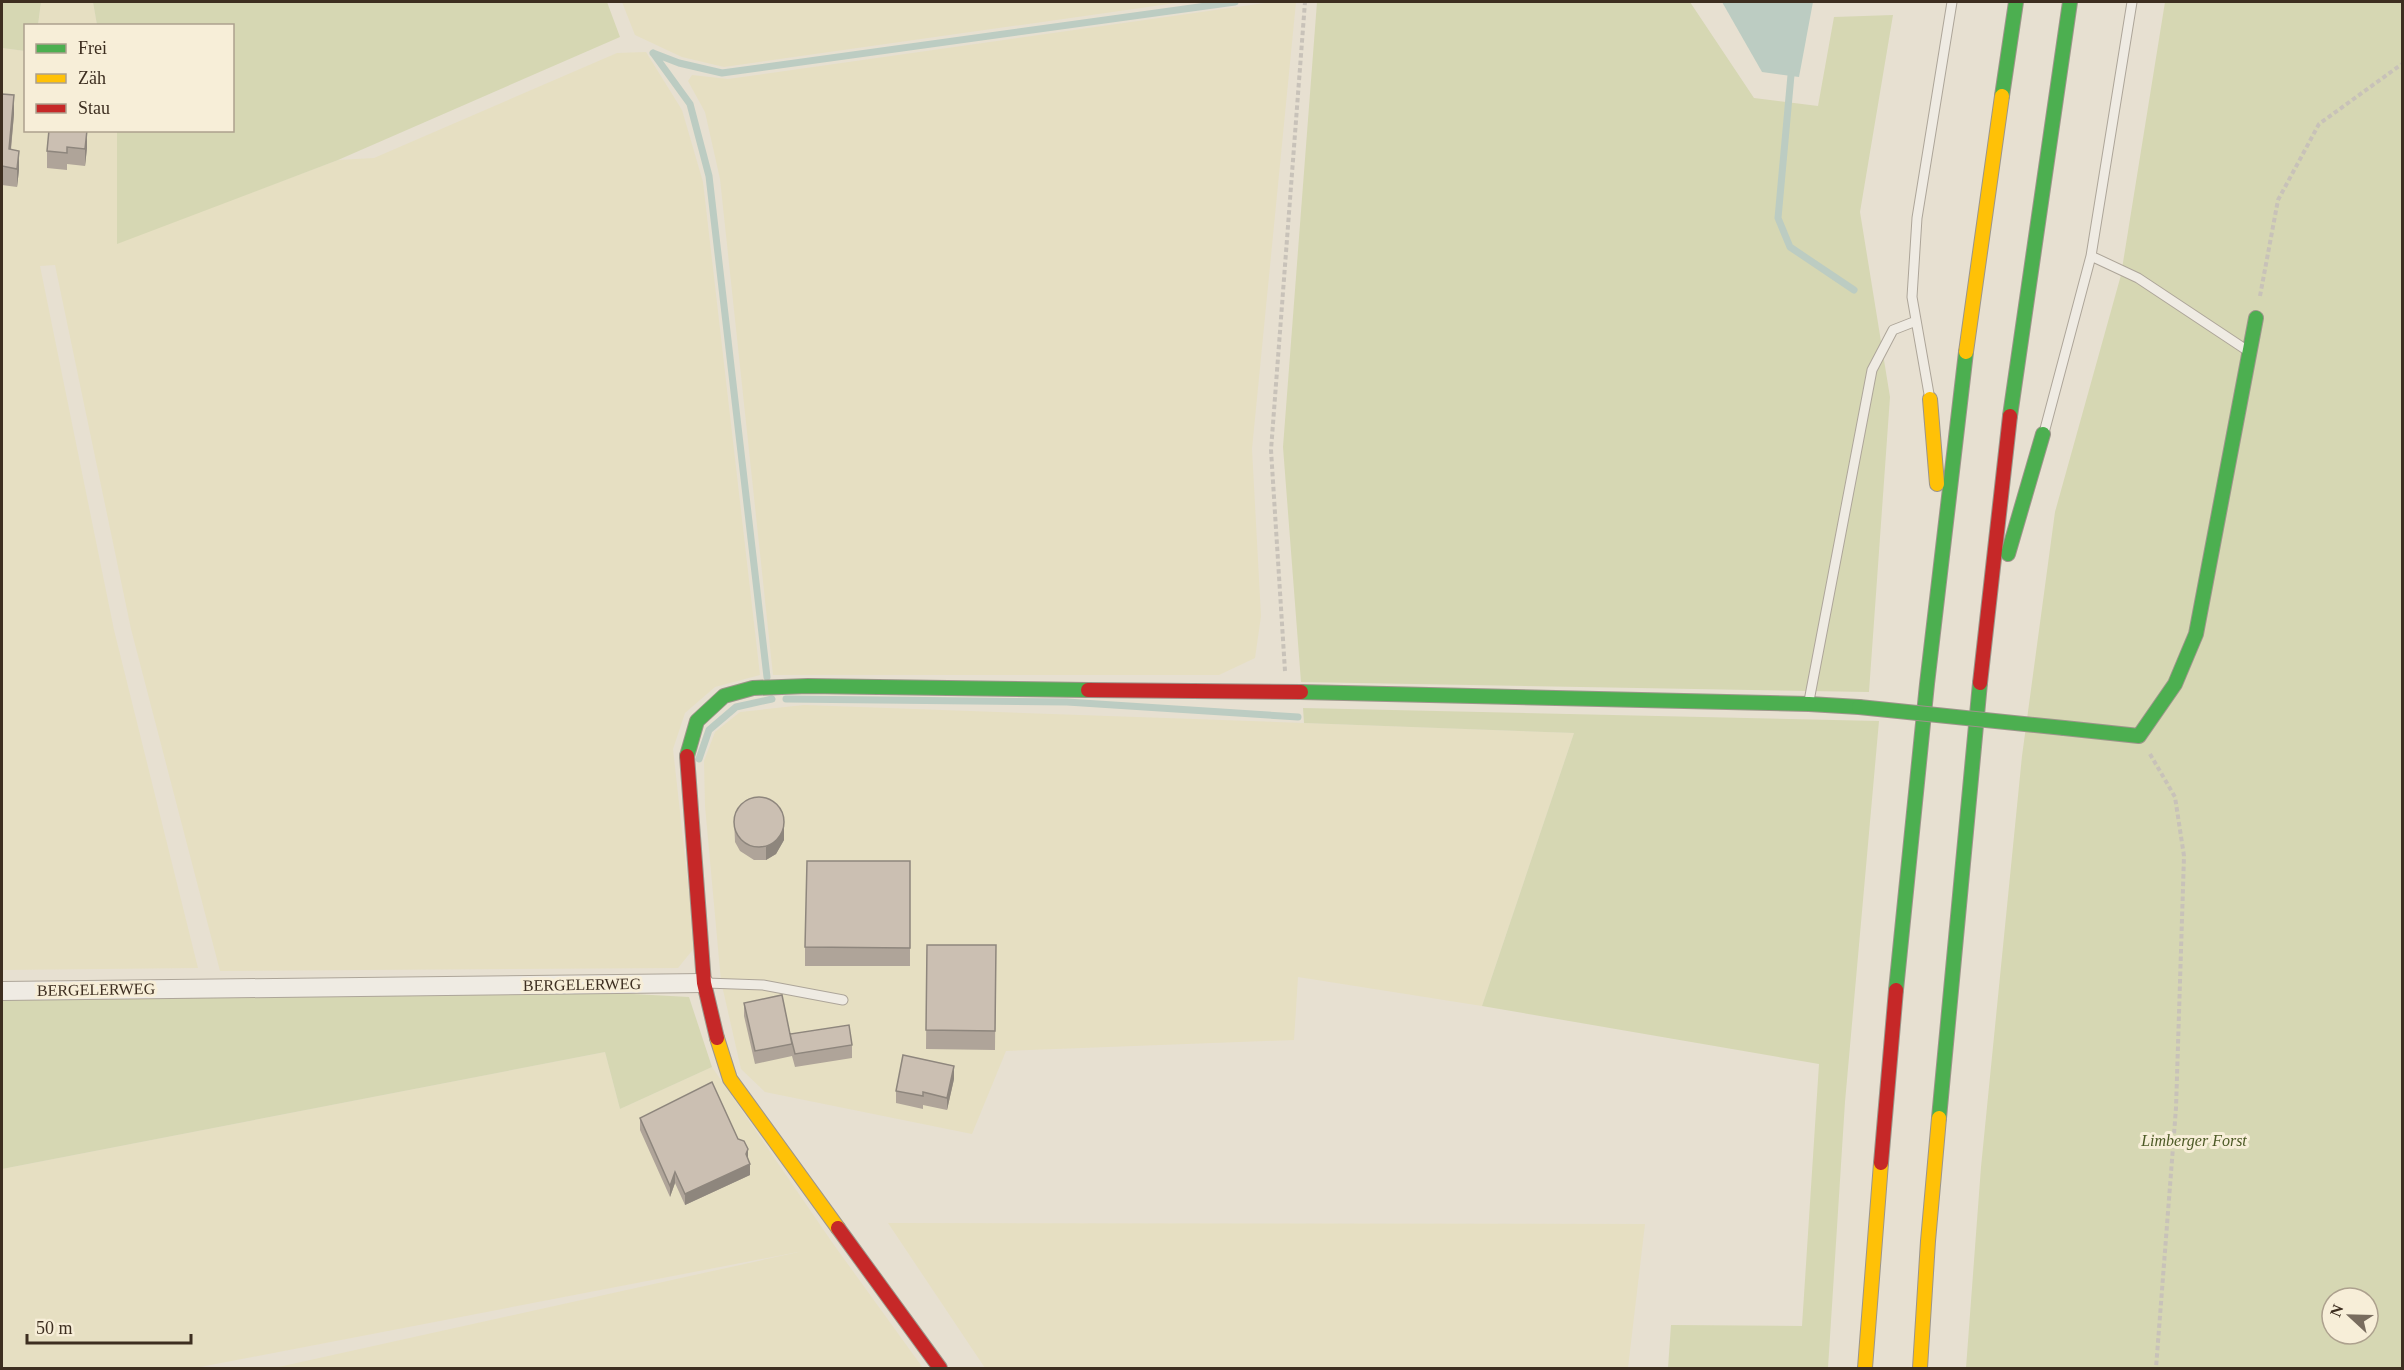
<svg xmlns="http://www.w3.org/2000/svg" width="2404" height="1370" font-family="Georgia,serif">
<rect width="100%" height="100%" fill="#e7e0d1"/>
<!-- farmland -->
<path fill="#e6dfc2" d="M41,2H93L97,25L38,26Z
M622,2H1183L724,67L682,57L635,35Z
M1272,2H1296L1252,449L1261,616L1255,658L1219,675H773L720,179L705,112L688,81L692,75L728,79Z
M2,48L25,51L26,130L117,131V243L338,160L374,158L617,53L646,52L682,110L703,182L760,675L715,687L685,713L673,749L695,947L678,968L220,971L131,629L55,265L40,266L114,630L198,968L2,970Z
M804,705L1304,723L1574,733L1482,1006L1298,977L1294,1040L1006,1051L972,1134L765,1092L741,1069L721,981L705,806L704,761L715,732L740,712Z
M605,1052L620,1109L712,1067L834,1245L923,1368H274L803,1251L195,1368H2V1169Z
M888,1223L1645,1224L1628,1368H985Z"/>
<!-- green -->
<path fill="#d6d7b3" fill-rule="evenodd" d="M2,2H41L38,25L26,26L25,51L2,48Z
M93,2H607L620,37L338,160L117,244V131L232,130V26L97,25Z
M1317,2H1690L1754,98L1818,106L1834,17L1893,15L1860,212L1890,397L1869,692L1301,682L1283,447Z
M2165,2H2402V1368H1966L1981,1167L2022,756L2055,512L2121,275ZM2332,1298H2368V1334H2332Z
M1303,708L1879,721L1845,1102L1828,1368H1668L1671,1325L1802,1326L1819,1064L1482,1006L1574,733L1304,723Z
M596,992L689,997L712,1067L620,1109L605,1052L2,1169V1000Z"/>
<!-- water -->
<path fill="#bcccc2" d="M1722,2H1813L1799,77L1762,72Z"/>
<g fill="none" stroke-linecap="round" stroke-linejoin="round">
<!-- stream -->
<path stroke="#bcccc2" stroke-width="7" d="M653,53L690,104L709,176L767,677
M653,53L679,63L722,73L1235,2
M1791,75L1778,218L1790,247L1854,290
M786,699L1067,702L1298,717
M699,759L709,730L736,707L772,699"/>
<!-- lane casing -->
<g stroke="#ada599" stroke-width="11">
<path id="lane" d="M2091,256L2138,278L2248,351
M1929,394L1912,297L1917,218L1952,2
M2045,429L2091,256L2132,2
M1809,701L1872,370L1893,330L1916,321
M706,983L763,985L843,1000"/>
</g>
<!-- street casing -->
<g stroke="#ada599" stroke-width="20">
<path id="street" d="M2,991L704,983"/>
</g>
<!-- fast casing -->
<g stroke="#9c958a" stroke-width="16">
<path id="fast" d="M2002,96L2016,2
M2010,416L2070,2
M2008,554L2043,434
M1301,692L1809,704L1859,707
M2064,728L2139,736L2175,684L2196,634L2256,318
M687,756L697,721L724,696L753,688L808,686L1088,690
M1896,990L1927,684L1966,352
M1939,1118L1980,683"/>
</g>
<!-- slow casing -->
<g stroke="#9c958a" stroke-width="16">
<path id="slow" d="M1966,352L2002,96
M1930,399L1937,484
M717,1038L730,1079L838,1228
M1865,1368L1881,1163
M1920,1368L1928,1241L1939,1118"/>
</g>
<!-- jam casing -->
<g stroke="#9c958a" stroke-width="16">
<path id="jam" d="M1980,683L2010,416
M1088,690L1301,692
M687,756L704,983L717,1038
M1881,1163L1896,990
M838,1228L940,1368"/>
</g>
<!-- path -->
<path stroke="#c8c2b9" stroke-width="4" stroke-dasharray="4.5 3" stroke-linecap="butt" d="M2260,296L2278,200L2319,124L2402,64
M1285,671L1271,450L1305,2
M2150,754L2175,797L2184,856L2176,1108L2156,1368"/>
<!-- lane -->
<use href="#lane" stroke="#efebe3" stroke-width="9"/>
<!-- street -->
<use href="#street" stroke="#efebe3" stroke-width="18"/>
<!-- fast -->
<use href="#fast" stroke="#4caf50" stroke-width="14"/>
<!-- slow -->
<use href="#slow" stroke="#ffc107" stroke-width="14"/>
<!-- jam -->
<use href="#jam" stroke="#c62828" stroke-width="14"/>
<!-- fast-bridge casing -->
<g stroke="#9c958a" stroke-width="16" stroke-linecap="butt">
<path id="fast-bridge" d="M1859,707L2064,728"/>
</g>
<!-- fast-bridge -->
<use href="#fast-bridge" stroke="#4caf50" stroke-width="14"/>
</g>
<!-- wall -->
<path fill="#afa499" d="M2,84V94L14,114L11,150L19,170L17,187L2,185Z
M49,130L87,148L85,166L67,164V170L47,168V151Z
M734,818L784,840L776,854L766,860H754L740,851L735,842Z
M910,861V966H805V947Z
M927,945H996L995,1050L926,1049Z
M744,1003L790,1034L852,1045V1058L795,1067L792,1056L755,1064L744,1016Z
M954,1079L947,1110L923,1105V1109L896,1103V1091Z
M640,1118L748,1160L750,1175L685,1205L675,1183L670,1197L640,1130Z"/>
<!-- shaded-wall -->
<path fill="#8e867d" d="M14,95V114L9,168V149Z
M87,130V148L85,166V149Z
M19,151V170L17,187V169Z
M784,827V840L776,854L766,860V847Z
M954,1066V1079L947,1110V1098Z
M748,1149V1160L750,1164V1175L685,1205V1194L746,1154Z
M675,1172V1183L670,1197V1186Z"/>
<!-- building -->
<path fill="#cbbfb2" stroke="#8e867d" stroke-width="1.5" d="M2,94L14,95L9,149L19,151L17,169L2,166Z
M49,130H87L85,149L67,147V153L47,151Z
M734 822a25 25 0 1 1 50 0a25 25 0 1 1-50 0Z
M807,861H910V948L805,947Z
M927,945H996L995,1031L926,1030Z
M782,995L792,1044L755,1051L744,1003Z
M849,1025L852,1045L795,1054L790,1034Z
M903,1055L954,1066L947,1098L923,1092V1096L896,1091Z
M712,1082L738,1139L744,1141L748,1149L746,1154L750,1164L685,1194L675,1172L670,1186L640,1118Z"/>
<g text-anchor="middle" stroke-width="6" stroke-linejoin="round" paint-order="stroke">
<!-- street labels -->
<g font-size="16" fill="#3d2e20" stroke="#f7eed8">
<text transform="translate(582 984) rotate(-1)" y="6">BERGELERWEG</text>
<text transform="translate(96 989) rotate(-1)" y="6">BERGELERWEG</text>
</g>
<!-- park labels -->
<g font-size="16" font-style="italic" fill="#4d5a26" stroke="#f7eed8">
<text x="2194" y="1146">Limberger Forst</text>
</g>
</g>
<!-- border -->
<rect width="2404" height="1370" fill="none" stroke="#3d2e20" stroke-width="6"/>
<!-- legend -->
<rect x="24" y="24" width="210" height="108" fill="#f7eed8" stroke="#ada18e" stroke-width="1.5"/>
<rect x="36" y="44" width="30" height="9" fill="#4caf50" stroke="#ada18e" stroke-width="1.5"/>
<text x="78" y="54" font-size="18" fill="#3d2e20">Frei</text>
<rect x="36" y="74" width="30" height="9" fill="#ffc107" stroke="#ada18e" stroke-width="1.5"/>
<text x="78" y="84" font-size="18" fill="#3d2e20">Zäh</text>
<rect x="36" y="104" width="30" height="9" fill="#c62828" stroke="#ada18e" stroke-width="1.5"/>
<text x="78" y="114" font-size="18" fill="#3d2e20">Stau</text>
<!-- north arrow -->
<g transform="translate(2350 1316) rotate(292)"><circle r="28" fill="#f7eed8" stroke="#ada18e" stroke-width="1.5"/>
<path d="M0-4.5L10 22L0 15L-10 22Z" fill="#786c5e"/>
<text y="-9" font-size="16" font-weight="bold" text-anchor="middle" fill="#3d2e20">N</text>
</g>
<!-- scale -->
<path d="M27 1334v9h164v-9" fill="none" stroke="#3d2e20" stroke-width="3"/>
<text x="36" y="1334" font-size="18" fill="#3d2e20" stroke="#f7eed8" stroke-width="4.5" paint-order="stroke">50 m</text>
</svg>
